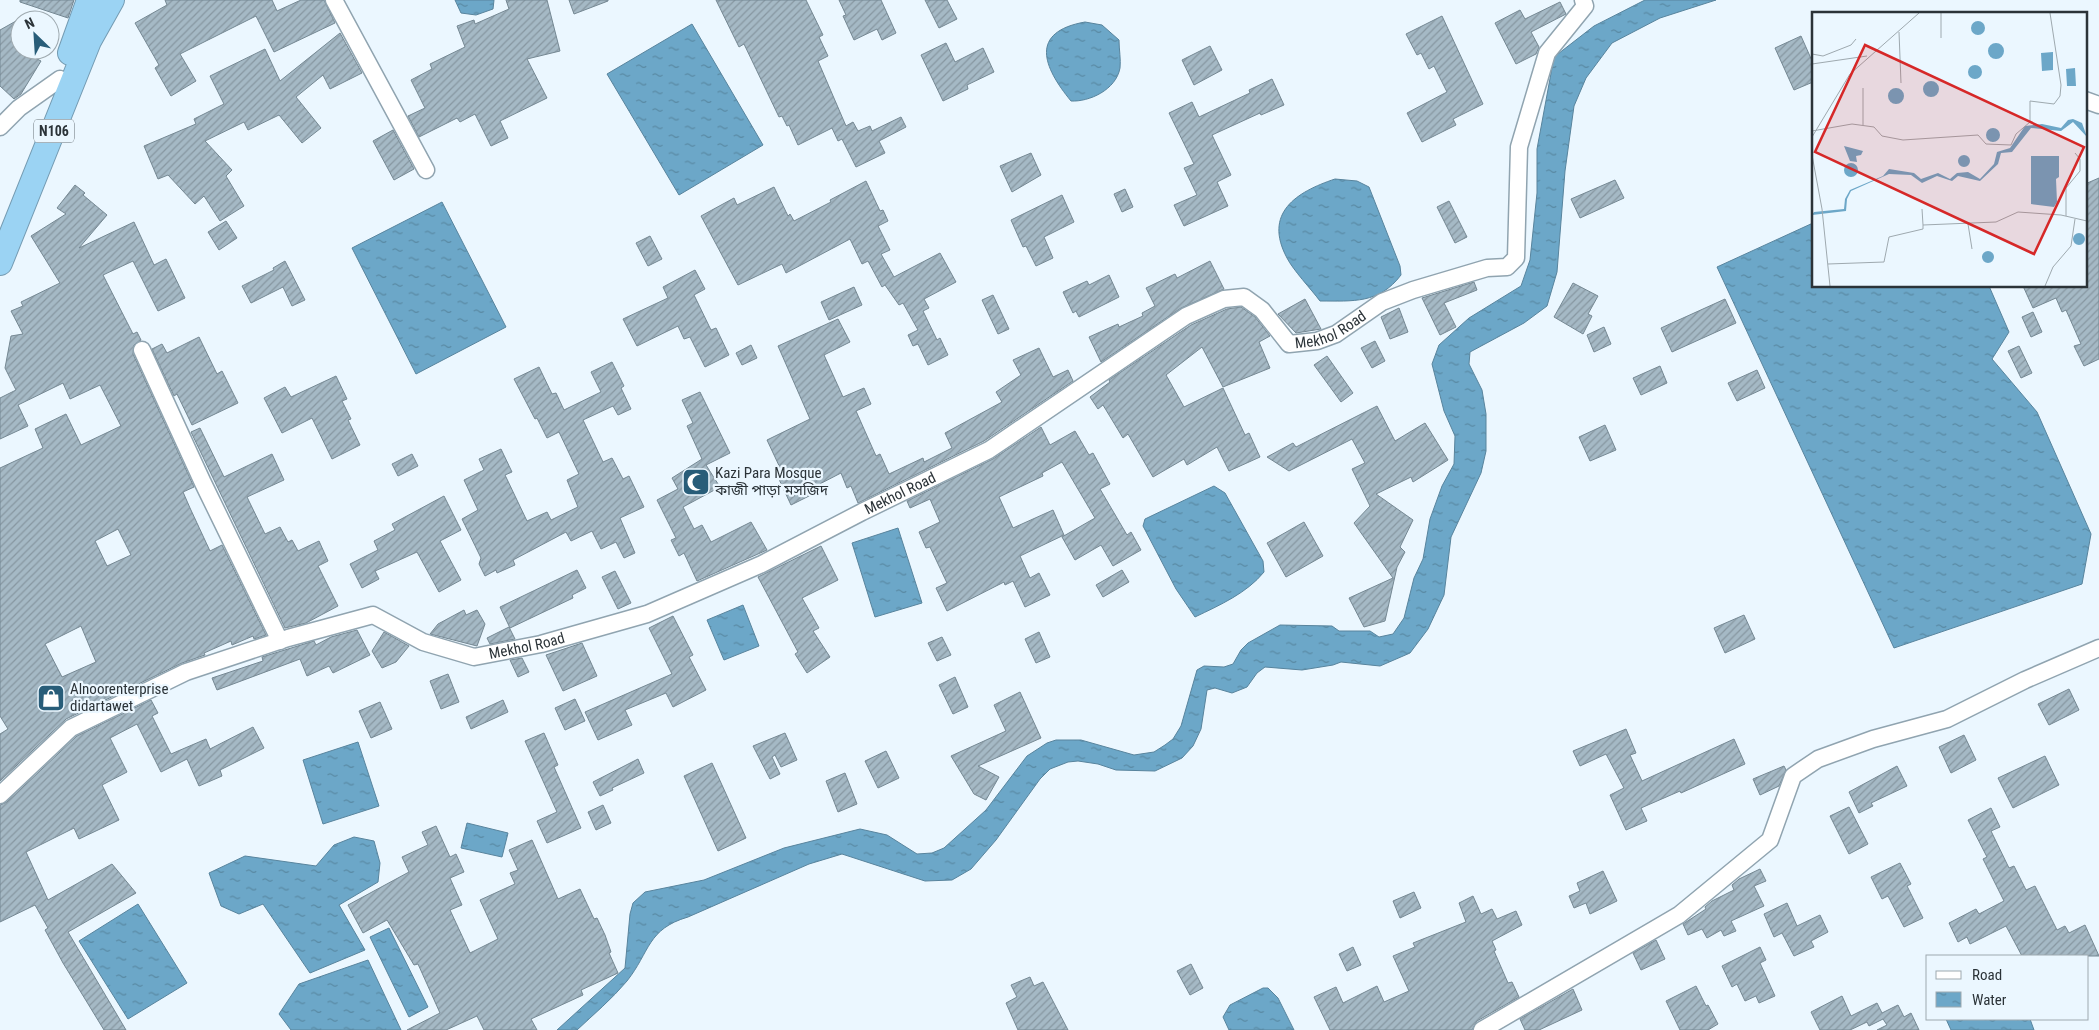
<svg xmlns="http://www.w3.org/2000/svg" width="2099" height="1030" font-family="'Roboto Condensed','Noto Sans Bengali',sans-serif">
<defs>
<pattern id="water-ripples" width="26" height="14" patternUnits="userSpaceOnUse" patternTransform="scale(1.25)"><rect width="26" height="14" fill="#6ca7c8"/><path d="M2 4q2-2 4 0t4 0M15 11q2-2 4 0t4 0" fill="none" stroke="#5989a3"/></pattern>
<pattern id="building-hatch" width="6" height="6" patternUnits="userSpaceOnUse" patternTransform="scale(1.25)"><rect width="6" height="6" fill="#a5b9c5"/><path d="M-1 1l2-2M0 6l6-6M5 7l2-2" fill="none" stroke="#8797a1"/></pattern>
</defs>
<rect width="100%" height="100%" fill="#ebf7ff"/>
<!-- water -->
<path fill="url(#water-ripples)" stroke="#58849d" d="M455,0H494L493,9L476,15L461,13Z
M1645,0H1716L1660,18L1612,43L1586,78L1574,106L1565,171L1557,272L1547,306L1524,323L1470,352L1469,364L1482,390L1486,414V451L1481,473L1451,537L1444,595L1428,629L1410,653L1380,666L1341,662L1333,665L1302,670L1265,667L1257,673L1247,687L1232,693L1215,688L1207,690L1201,729L1193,746L1182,758L1155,771L1116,770L1098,764L1078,761L1068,762L1050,769L1040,779L996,840L971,869L952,880L925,881L842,854L809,864L688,917C647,929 650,952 627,981C612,999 594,1014 577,1030H557L625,968L630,914L633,903L645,892L704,880L784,848L860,829L887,835L917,854L932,853L944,848L986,810L1027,756L1047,743L1056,740H1081L1134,755L1154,752L1165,745L1173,739L1181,726L1197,670L1204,666L1224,667L1233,664L1241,650L1248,643L1280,625L1332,626L1339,631H1370L1379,637L1393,634L1404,618L1414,578L1423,559L1430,519L1442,486L1454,464L1455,436L1444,411L1432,364L1439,345L1469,318L1521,286L1530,260L1537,193V149L1554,57L1594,26Z
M1085,22L1102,25L1119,40C1119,49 1121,60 1120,68C1116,90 1089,102 1071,101C1043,67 1029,32 1085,22Z
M692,24L763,145L679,195L607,74Z
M1335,179L1357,181L1369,187L1400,266L1401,275C1379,304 1353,301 1320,301C1311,289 1293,270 1287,258C1263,213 1296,192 1335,179Z
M442,202L506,327L416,374L352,248Z
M1813,223V286H1989L2009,332L1992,359L2037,412L2091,534L2082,584L1894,648L1717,267Z
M1214,486L1225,493L1263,561L1264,572C1247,593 1220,605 1195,617L1176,589L1143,526L1145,519Z
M898,528L922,603L875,617L852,543Z
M743,605L759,646L724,660L707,620Z
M358,742L379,806L323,824L303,760Z
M467,823L508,833L502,857L461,848Z
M354,837L374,841L380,863L378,882L339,905L365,950L310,973L263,904L239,914L221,906L209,873L245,856L316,866L334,845Z
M138,904L187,983L128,1019L79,941Z
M389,928L428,1007L409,1017L370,937Z
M368,960L401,1030H291L279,1014L299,984Z
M1263,988H1268L1278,998L1294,1030H1229L1223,1017L1230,1005Z
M1946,1019H2030L2034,1030H1951Z"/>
<!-- building -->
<path fill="url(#building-hatch)" stroke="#758893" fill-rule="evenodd" d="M20,0H74L68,18L20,2Z
M165,0H272L277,11L301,0H324L335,23L274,52L256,16L180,54L196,81L171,96L155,68L159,65L135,23L167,5Z
M506,0H547L560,51L527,59L547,98L500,121L508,138L491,146L475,114L460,122L457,118L419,137L408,116L425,108L411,80L432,69L430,64L465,47L457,26L474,20L475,24L509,9Z
M569,0H608V1L574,14Z
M716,0H806L823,35L819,37L828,56L818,61L846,126L853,122L858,131L870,126L872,131L901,117L906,127L879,141L885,153L856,167L842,139L838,141L832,128L798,145L789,125L787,126L782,116L779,117L744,44L739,47Z
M839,0H881L896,33L882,40L877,29L854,40L843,16L846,15Z
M925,0H947L957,19L939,28Z
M1560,2L1566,14L1531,32L1539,47L1536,54L1516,64L1495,23L1520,10L1525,19Z
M1442,16L1483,104L1453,119L1456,125L1422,142L1407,113L1447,92L1434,66L1429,69L1421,53L1417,55L1406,34Z
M16,21L20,29V50L41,61L21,94L14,99L0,86V30Z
M340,33L362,73L330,89L323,75L296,97L321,128L302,143L279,115L248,130L244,122L205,141L232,170L226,176L244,206L220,221L204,196L195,204L168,175L158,179L144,146L196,124L194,119L224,104L210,76L265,49L280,81Z
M1801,36L1813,63V82L1794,90L1775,48Z
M946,43L955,62L983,48L994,72L967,85L968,89L943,101L921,55Z
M1210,46L1222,70L1194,85L1182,60Z
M1272,79L1284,105L1261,115L1260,113L1212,135L1231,175L1217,182L1228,206L1184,226L1174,205L1197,195L1184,168L1194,164L1169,113L1192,102L1199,117L1250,93L1249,90Z
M393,130L414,169L394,180L373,141Z
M1031,153L1041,175L1012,192L1000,166Z
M2099,178V359L2084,366L2074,346L2081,344L2066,310L2062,312L2056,298L2033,308L2023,286H2085V184Z
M1615,180L1624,198L1580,218L1571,199Z
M866,181L880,211L883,210L888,221L878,226L890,250L881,254L894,277L940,253L956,282L924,299L929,308L923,311L937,340L940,338L948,355L928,365L918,344L913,346L908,335L918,330L903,303L899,305L885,285L882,287L868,261L862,264L850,239L786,273L782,264L738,285L701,216L734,198L737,205L774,187L788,216L790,214L794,221L831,202L830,200Z
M75,185L85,193L83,195L107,215L79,248L134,222L154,265L166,259L185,298L158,311L133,261L103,275L133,334L137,332L141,340L134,345L133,354L194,487L183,492L190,508L210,551L222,545L266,635L254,639L253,636L232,645L231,641L204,653L205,655L182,663L66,719L0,781V734L8,729L0,716V468L43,448L35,429L66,414L81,445L121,426L100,385L70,399L63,383L18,405L28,426L0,439V398L16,390L5,368L11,336L23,334L11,311L23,306L21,302L60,283L31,236L66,214L57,208ZM118,529L131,555L107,566L95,541ZM81,626L96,662L62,677L45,644Z
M1125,189L1133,207L1122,212L1114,194Z
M1062,195L1074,222L1044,237L1053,258L1036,266L1026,246L1023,247L1011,220Z
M1449,201L1467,237L1455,243L1437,207Z
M226,221L237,238L219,250L208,232Z
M650,236L662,259L648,266L636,243Z
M285,261L305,300L292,306L283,287L251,303L242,286L274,270L273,268Z
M1210,261L1224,289L1181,308L1101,362L1089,337L1118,324L1119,327L1143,316L1142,313L1155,306L1146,288L1175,274L1177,278Z
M695,270L705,289L694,295L711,330L716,328L729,355L705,367L690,337L684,339L678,326L637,346L623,319L668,298L663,287Z
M1109,275L1119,297L1079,317L1076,311L1073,313L1063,292L1087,281L1089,285Z
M1474,282L1477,290L1444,303L1456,327L1440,335L1422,298Z
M1573,283L1598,296L1588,314L1592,316L1583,334L1554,317Z
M854,287L862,305L829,320L821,302Z
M993,295L1009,329L998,334L982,300Z
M1305,299L1321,329L1296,333L1278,314Z
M1725,299L1736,323L1672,352L1661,328Z
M1241,307L1255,317L1270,336L1259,342L1270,368L1223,387L1202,347L1166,375L1184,407L1223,388L1245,435L1249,433L1260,457L1229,471L1217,447L1187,465L1184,459L1153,477L1128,434L1123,438L1103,405L1098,409L1090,397L1110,382L1109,380L1191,325L1227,309Z
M1399,308L1408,332L1390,339L1381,317Z
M2033,312L2042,332L2031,337L2022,317Z
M838,319L850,342L824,355L843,397L864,388L871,404L856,411L876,456L880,454L889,474L923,458L924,462L952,448L945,433L1002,402L996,392L1021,375L1013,360L1039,348L1053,377L1068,370L1073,381L984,441L858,503L851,486L847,488L841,473L808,490L811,495L791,505L777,475L782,472L767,440L810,419L778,346Z
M1604,327L1611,344L1594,352L1587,335Z
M199,337L217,374L222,371L238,403L192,425L177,394L174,396L152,349L162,344L167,353Z
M1375,341L1385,361L1372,368L1361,348Z
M751,345L757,358L742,365L736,353Z
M2019,346L2032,373L2021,378L2008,351Z
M1327,356L1353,393L1341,402L1314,365Z
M612,362L624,386L621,388L631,409L618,415L613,406L583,420L603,462L612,458L623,479L629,476L644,507L620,518L635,553L624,558L616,542L601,549L592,531L571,541L566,532L513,560L515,565L497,573L496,570L485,576L479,564L481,558L462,519L478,510L464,480L484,470L479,459L501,449L512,472L505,475L527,521L547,512L551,520L578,507L567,480L579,474L559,432L547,438L537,418L535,419L514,379L539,367L552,394L556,393L564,410L601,392L591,372Z
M1660,366L1667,383L1641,395L1633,378Z
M1757,370L1765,388L1737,401L1728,383Z
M336,376L347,399L342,401L351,419L348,420L360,445L332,459L312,418L282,433L264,398L285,387L291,397Z
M700,392L730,453L706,465L720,487L683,507L694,529L702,525L711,542L751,522L767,550L697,581L684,553L679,556L671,540L676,538L657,500L678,489L672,478L702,459L687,426L693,423L682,400Z
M1377,406L1395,441L1425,423L1448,460L1413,482L1411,477L1376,494L1413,520L1400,547L1405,552L1397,567L1385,621L1364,627L1349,598L1393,578L1354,523L1370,506L1352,469L1365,463L1352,439L1289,471L1267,457L1293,443L1296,447Z
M1605,425L1616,450L1590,461L1579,437Z
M1041,427L1050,445L1075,431L1089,455L1093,453L1110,484L1100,489L1127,535L1131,532L1141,550L1113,566L1101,545L1075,560L1062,537L1095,518L1062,462L1042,473L1043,476L999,497L1013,528L1053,510L1064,535L1020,556L1030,578L1039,573L1050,595L1025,607L1013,581L1005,585L1004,582L947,611L936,588L947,583L930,547L926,548L919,532L940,522L930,499L910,508L907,501L993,459Z
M200,428L224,477L272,454L284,480L247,497L265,534L280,527L288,542L292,540L298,551L319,541L328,561L318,566L338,606L306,623L285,628L191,432Z
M412,454L418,466L398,476L392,464Z
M444,496L461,530L440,541L461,580L439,592L417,552L375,571L379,579L362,588L350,564L378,550L374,541L395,530L392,524Z
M1304,522L1323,556L1286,577L1267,543Z
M821,546L838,580L802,598L819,628L813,631L830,657L807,673L795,654L798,652L758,577Z
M577,570L586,588L572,595L573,598L510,628L500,607Z
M1122,570L1129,582L1103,597L1096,585Z
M615,571L631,603L618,609L602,577Z
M464,610L466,615L477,610L485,624L477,646L430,634L438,624Z
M1744,615L1755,639L1725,653L1714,628Z
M673,616L693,655L689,657L706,690L673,707L666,693L625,710L632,725L598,740L585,712L672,674L649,628Z
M509,627L515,639L490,644L487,638Z
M357,630L370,655L333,673L329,666L307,676L300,659L217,690L212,678L263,661L262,657L314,641L316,645L331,637Z
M384,632L409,646L396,662L382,668L372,651Z
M1039,632L1050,657L1036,663L1025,639Z
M942,637L951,655L937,661L928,643Z
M582,643L597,676L563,691L546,655Z
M522,658L529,672L518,677L510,660Z
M448,674L459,702L441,709L430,681Z
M955,677L968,707L953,714L939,685Z
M2069,689L2079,710L2049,725L2038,704Z
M1020,692L1041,738L978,766L999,777L986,800L974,794L951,756L1006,731L994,705Z
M575,699L585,721L565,730L555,708Z
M151,700L158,713L152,716L171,754L206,739L210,749L253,727L264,748L220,770L222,776L199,786L187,759L161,772L137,724L110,738L127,772L102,785L119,820L79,839L74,828L26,852L48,900L112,864L136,893L68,932L126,1030H104L63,963L45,930L48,928L35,905L0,922V805L7,802L77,736Z
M503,700L508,712L471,729L466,717Z
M380,702L392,729L371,738L359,711Z
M1626,729L1636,753L1630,755L1642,781L1734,739L1745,764L1681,793L1680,791L1641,808L1647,821L1626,830L1610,795L1624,788L1606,754L1580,766L1573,751Z
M544,733L558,765L554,767L581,828L547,843L537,821L557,812L525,741Z
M785,733L797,760L781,767L775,755L772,757L780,774L770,779L753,746Z
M1964,735L1976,760L1951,773L1939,747Z
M886,751L899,778L878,788L865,761Z
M2045,756L2059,785L2013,808L1998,778Z
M638,759L644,773L612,788L613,790L600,796L593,782Z
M712,763L746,838L718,851L684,776Z
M1784,766L1786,770L1779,786L1760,795L1753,779Z
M1897,766L1907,786L1871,803L1873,806L1859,813L1849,792Z
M845,773L857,804L838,812L826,781Z
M603,805L611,823L596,830L588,812Z
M1849,807L1868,844L1849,854L1830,816Z
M1991,808L2000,827L1991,831L2009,868L2014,866L2026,890L2035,886L2057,930L2065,926L2069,933L2085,925L2099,956H2022L2006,926L1970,944L1967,937L1958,942L1949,923L1976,909L1979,914L2004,901L1983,859L1987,857L1968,820Z
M436,826L450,857L456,854L464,872L450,878L462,905L450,910L470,953L498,939L480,900L515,884L510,873L518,870L509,850L532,840L558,899L580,889L594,919L597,918L605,935L611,952L609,953L618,973L581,990L583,995L531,1019L537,1030H484L477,1016L446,1030H407L440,1013L418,964L414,965L387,920L363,933L348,905L409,872L402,857L428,845L422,832Z
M1900,863L1911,884L1907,886L1923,918L1904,927L1888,896L1882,899L1871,877Z
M1760,869L1766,881L1754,886L1764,906L1731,921L1736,931L1724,936L1721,930L1707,938L1702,929L1688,935L1683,924L1706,909L1705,907L1712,901L1734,890L1732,885L1739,879Z
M1603,871L1617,901L1590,914L1586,903L1574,908L1569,896L1580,891L1577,883Z
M1414,892L1421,908L1400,918L1393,901Z
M1473,896L1481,914L1492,909L1497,919L1516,911L1522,925L1492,941L1496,950L1494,951L1508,983L1512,982L1519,997L1477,1021L1472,1030H1330L1314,997L1336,987L1343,1003L1377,986L1384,1002L1409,991L1393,956L1415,947L1413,943L1466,922L1459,903Z
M1787,903L1797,926L1820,915L1828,932L1811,941L1814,947L1794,956L1782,933L1774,937L1764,914Z
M1656,940L1665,959L1641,970L1633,953Z
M1353,947L1361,965L1347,971L1339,954Z
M1760,947L1766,960L1760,963L1775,996L1759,1003L1756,996L1745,1001L1737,984L1732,987L1722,966Z
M1191,964L1203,988L1190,995L1177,971Z
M1030,977L1034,986L1043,982L1068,1030H1018L1006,1003L1017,997L1011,985Z
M1696,986L1706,1006L1708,1005L1718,1024L1708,1030H1680L1666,1001Z
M1573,989L1582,1010L1539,1030H1525L1520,1019Z
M1842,996L1851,1016L1877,1003L1882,1013L1898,1005L1904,1017L1911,1013L1919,1030H1877L1887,1025L1883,1019L1869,1026L1867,1022L1850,1030H1820L1811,1012Z"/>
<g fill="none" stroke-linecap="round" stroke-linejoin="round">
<!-- minor casing -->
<g stroke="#90a4b0" stroke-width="19">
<g id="minor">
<path d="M334,0L426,170"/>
<path d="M2085,100L2099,105"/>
<path d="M0,127L19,108L60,79"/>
<path d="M142,350L203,483L280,641"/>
<path id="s1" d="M0,795L71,728L186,672L288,638L373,615L423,642L474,657L541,644L647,614L762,564L862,512L989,450L1186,316L1224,299L1244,297L1262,310L1289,344L1317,341L1336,334L1382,302L1413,290L1487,268L1507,267L1516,258L1519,147L1547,53L1585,6L1583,0"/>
<path d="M1482,1030L1679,915L1770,840L1793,776L1818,759L1873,739L1947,719L2025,680L2099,648"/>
</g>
</g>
<!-- highway casing -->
<g stroke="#749bb2" stroke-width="26">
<path id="highway" d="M70,53L89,0
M0,263L89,41L112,0"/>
</g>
<!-- minor -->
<use href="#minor" stroke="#fff" stroke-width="16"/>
<!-- highway -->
<use href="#highway" stroke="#9bd3f3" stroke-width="24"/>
</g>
<!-- icons -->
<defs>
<g id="mosque-square" transform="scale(1.4375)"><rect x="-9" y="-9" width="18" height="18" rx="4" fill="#285d79" stroke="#ebf7ff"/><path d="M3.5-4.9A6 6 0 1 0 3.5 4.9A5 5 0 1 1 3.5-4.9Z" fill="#fff"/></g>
<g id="shop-square" transform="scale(1.4375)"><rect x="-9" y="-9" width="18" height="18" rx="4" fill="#285d79" stroke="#ebf7ff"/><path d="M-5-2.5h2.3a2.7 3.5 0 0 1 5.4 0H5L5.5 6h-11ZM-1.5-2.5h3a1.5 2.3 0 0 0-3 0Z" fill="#fff"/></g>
</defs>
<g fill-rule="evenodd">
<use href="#mosque-square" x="696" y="482"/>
<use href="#shop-square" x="51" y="698"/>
</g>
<g text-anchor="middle" stroke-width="4.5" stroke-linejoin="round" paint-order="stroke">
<!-- shield labels -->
<rect fill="#ebf7ff" stroke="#656e74" stroke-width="1" x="34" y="119.5" width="40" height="23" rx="4"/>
<g font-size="14" font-weight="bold" fill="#2b3338">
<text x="54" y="136">N106</text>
</g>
<!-- street labels -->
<g font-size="15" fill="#2b3338" stroke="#ebf7ff">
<text dy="5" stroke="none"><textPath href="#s1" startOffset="1499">Mekhol Road</textPath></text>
<text dy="5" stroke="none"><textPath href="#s1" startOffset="990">Mekhol Road</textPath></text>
<text dy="5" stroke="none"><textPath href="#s1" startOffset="585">Mekhol Road</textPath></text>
</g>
<!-- poi labels -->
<g font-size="15" fill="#2b3338" stroke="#ebf7ff" text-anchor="start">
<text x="715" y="478">Kazi Para Mosque<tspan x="715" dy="17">কাজী পাড়া মসজিদ</tspan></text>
<text x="70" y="694">Alnoorenterprise<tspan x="70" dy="17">didartawet</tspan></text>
</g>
</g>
<!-- overview -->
<g transform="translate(1812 12)">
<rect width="275" height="275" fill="#ebf7ff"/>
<path d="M159 16a7 7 0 1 1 14 0a7 7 0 1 1-14 0ZM176 39a8 8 0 1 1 16 0a8 8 0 1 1-16 0ZM241,40V58L230,59L229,41ZM156 60a7 7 0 1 1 14 0a7 7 0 1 1-14 0ZM263,56L264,74H255L254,57ZM111 77a8 8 0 1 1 16 0a8 8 0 1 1-16 0ZM76 84a8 8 0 1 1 16 0a8 8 0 1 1-16 0ZM261,107L270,111L275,125L261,110L249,119L219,116L200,140L189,141L186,152L168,169L146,164L140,169L125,164L110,171L99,163L77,162L39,179L35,187L34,199L0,203L2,200L32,197L33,187L38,178L71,164L77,157L102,161L109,167L126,161L138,167L145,161L156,160L168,167L182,152L185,140L198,136L213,114L230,112L249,116L256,108ZM174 123a7 7 0 1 1 14 0a7 7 0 1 1-14 0ZM32,134L51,139L49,143L44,144L45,150L38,149ZM146 149a6 6 0 1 1 12 0a6 6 0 1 1-12 0ZM219,144H247V165L244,167L245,190L242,195L219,192ZM32 158a7 7 0 1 1 14 0a7 7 0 1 1-14 0ZM261 227a6 6 0 1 1 12 0a6 6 0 1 1-12 0ZM170 245a6 6 0 1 1 12 0a6 6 0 1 1-12 0Z" fill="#6ca7c8"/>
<path fill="none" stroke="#9ea9af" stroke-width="1" d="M129,1V26M87,20L89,71M0,42L11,44L39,33L44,27M0,52L55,44M51,76V113M0,119L40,112L62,115L70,124L91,128L166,123L174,132L199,133L204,122L218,110V89L242,92L248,84L249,73L238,1M0,125L38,62L107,1M0,143L10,197L18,274M110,197L111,213L184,210L206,200L249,203L275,209M254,204V176L268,159V147L263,141M156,212L160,237M16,252L72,250L77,225L111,217V213M233,274L241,255L259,234L263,207"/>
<path fill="#d62828" fill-opacity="0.15" stroke="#d62828" stroke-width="2.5" d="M53,33L272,135L222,242L3,140Z"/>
<rect width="275" height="275" fill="none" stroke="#2b3338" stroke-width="2.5"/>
</g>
<!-- legend -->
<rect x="1926" y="955" width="162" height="65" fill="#ebf7ff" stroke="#9ea9af"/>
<rect x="1936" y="971" width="25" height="8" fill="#ffffff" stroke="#9ea9af"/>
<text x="1972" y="980" font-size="15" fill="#2b3338">Road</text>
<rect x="1936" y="992" width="25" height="15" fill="url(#water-ripples)" stroke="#9ea9af"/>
<text x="1972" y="1005" font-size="15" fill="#2b3338">Water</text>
<!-- north arrow -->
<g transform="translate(35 35) rotate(335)"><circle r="24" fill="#ebf7ff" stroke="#9ea9af"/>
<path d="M0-4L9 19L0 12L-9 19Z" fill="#285d79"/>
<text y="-8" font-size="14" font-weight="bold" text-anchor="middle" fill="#2b3338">N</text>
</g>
</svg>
